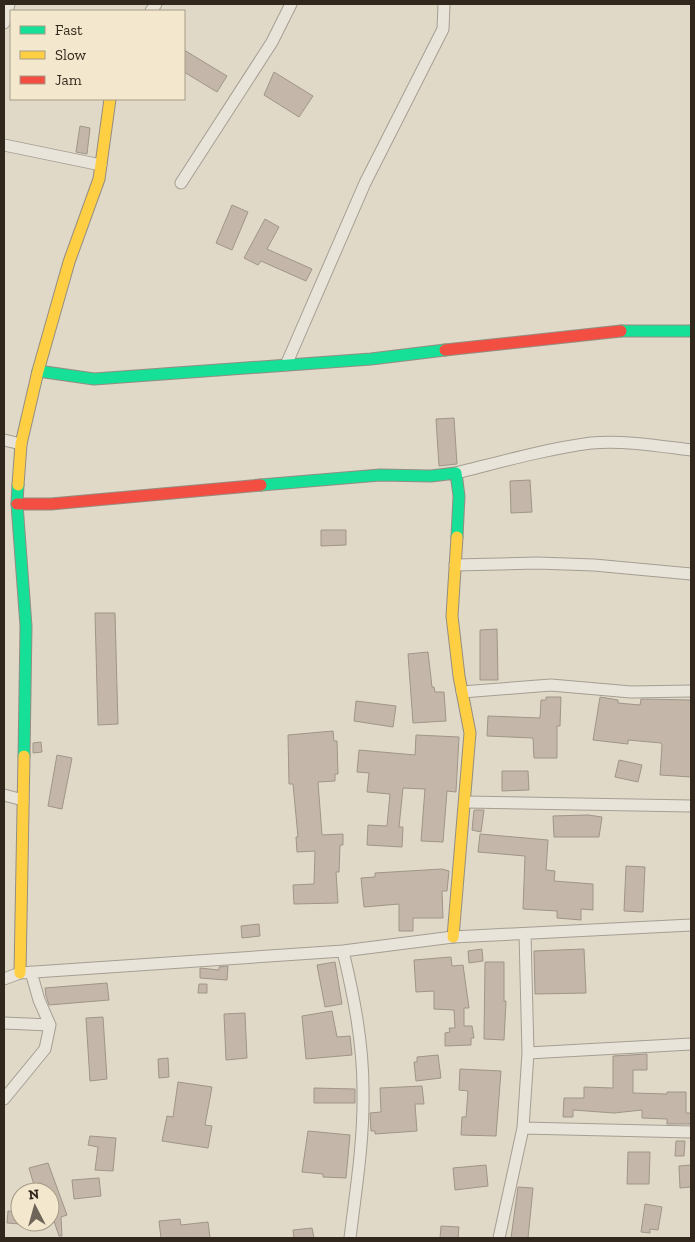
<svg xmlns="http://www.w3.org/2000/svg" width="695" height="1242" font-family="'Zilla Slab',serif">
<rect width="100%" height="100%" fill="#e0d9c8"/>
<!-- building -->
<path fill="#c4b7a9" stroke="#9f9588" d="M184,50L227,76L217,92L184,72Z
M274,72L313,96L299,117L264,95Z
M80,126L90,128L87,154L76,152Z
M232,205L248,212L232,250L216,243Z
M265,219L279,227L267,249L312,269L306,281L261,261L258,265L244,258Z
M454,418L457,464L439,466L436,419Z
M530,480L532,512L511,513L510,481Z
M321,530H346V545L321,546Z
M95,613H115L118,724L98,725Z
M497,629L498,680H480V630Z
M428,652L432,687H434L435,692H444L446,721L413,723L408,654Z
M546,697H561L560,726H557V758H534L533,738L487,736L488,716L540,718L541,700H546Z
M600,697L618,700V703L640,705L641,699L691,700V777L660,775L662,745L661,743L628,740V744L593,740Z
M356,701L396,706L393,727L354,721Z
M333,731L334,741H337L338,774H335V781L318,782L322,835L343,834V845H340L339,872H336L338,903L294,904L293,885L314,884L315,851L297,852L296,837H298L293,784H289L288,735Z
M416,735L459,737L456,792L447,791L443,842L421,841L425,789L403,788L399,827H403L402,847L367,845L368,825L387,826L390,794L367,792L369,773L357,772L359,750L415,755Z
M41,742L42,752L33,753V743Z
M57,755L72,758L62,809L48,806Z
M619,760L642,765L638,782L615,777Z
M502,771H528L529,790L502,791Z
M474,810H484L481,832L472,830Z
M588,815L602,817L599,837H554L553,816Z
M480,834L548,840L546,870L555,871L554,881L593,884V910L581,909V920L557,918V911L523,909L525,856L478,852Z
M626,866L645,867L643,912L624,911Z
M442,869L449,871L447,891H442L443,918H413V931H399V904L364,907L361,878L375,877V873Z
M259,924L260,936L242,938L241,926Z
M482,949L483,961L469,963L468,951Z
M584,949L586,993L535,994L534,951Z
M451,957L452,966L463,965L469,1008H464V1026H472L474,1038H471V1045L445,1046V1033L450,1032L449,1028H455L454,1010L434,1009V991L416,992L414,960Z
M335,962L342,1004L325,1007L317,965Z
M485,962H504V1001H506L504,1040L484,1039Z
M228,966L227,980L200,978V968L219,970V967Z
M107,983L109,1000L49,1005L46,996L45,988Z
M199,984H207V993H198Z
M332,1011L337,1037L350,1036L352,1055L306,1059L302,1016Z
M245,1013L247,1058L226,1060L224,1014Z
M103,1017L107,1079L90,1081L86,1018Z
M647,1054V1070H633V1093L667,1094V1092H686V1113H691V1124H667V1119L642,1118V1110L614,1113L573,1110V1117H563L564,1098H584V1087L613,1088V1056Z
M438,1055L441,1078L416,1081L414,1062H417V1057Z
M168,1058L169,1077L159,1078L158,1059Z
M460,1069L501,1071L496,1136L461,1135L462,1117H466L468,1091L459,1090Z
M178,1082L212,1087L205,1125L212,1126L208,1148L162,1141L167,1116L173,1117Z
M422,1086L424,1104H415L417,1131L375,1134V1131H371L370,1113L381,1112L380,1088Z
M314,1088L355,1089V1103H314Z
M308,1131L350,1135L346,1178L323,1177V1174L302,1172Z
M90,1136L116,1138L113,1171L95,1170L98,1147L88,1145Z
M676,1141H685L684,1156H675Z
M628,1152H650L649,1184H627Z
M48,1163L67,1215L61,1217L62,1236H59L50,1209V1192H32V1190L43,1187L41,1183L34,1185L29,1168Z
M486,1165L488,1186L455,1190L453,1168Z
M691,1165V1187L680,1188L679,1166Z
M99,1178L101,1196L74,1199L72,1180Z
M518,1187L533,1188L528,1238H511Z
M645,1204L662,1207L658,1230L650,1229V1233L641,1232Z
M8,1211L20,1212V1224L7,1223Z
M180,1219L181,1225L208,1222L210,1238H161L159,1221Z
M441,1226L459,1227L458,1238H440Z
M312,1228L314,1238H294L293,1230Z"/>
<g fill="none" stroke-linecap="round" stroke-linejoin="round">
<!-- street casing -->
<g stroke="#a59e92" stroke-width="13">
<path id="street" d="M151,11L156,4
M4,23L9,4
M4,145L101,165
M181,183L272,42L291,4
M286,365L365,183L443,29L444,4
M4,440L21,444
M456,473C500,462 546,449 591,443C624,440 659,446 691,450
M455,565L537,563L594,565L691,574
M462,692L551,685L631,692L691,691
M4,795L23,800
M465,802L691,806
M343,951C354,997 363,1043 363,1090C364,1140 356,1189 350,1238
M4,979L20,973L343,951L453,937L691,925
M4,1023L50,1025
M528,1053L691,1044
M4,1099L45,1049L50,1025L39,1000L31,972
M523,1128L691,1132
M499,1238L523,1128L528,1053L525,934"/>
</g>
<!-- fast casing -->
<g stroke="#948d82" stroke-width="13">
<path id="fast" d="M621,331H691
M38,371L94,379L371,359L445,350
M18,485L17,504L26,626L24,756
M261,485L380,475L431,476L456,473L459,496L457,537"/>
</g>
<!-- slow casing -->
<g stroke="#948d82" stroke-width="13">
<path id="slow" d="M18,485L21,444L38,371L69,262L99,179L110,99
M453,937L470,733L459,676L452,616L457,537
M20,973L24,756"/>
</g>
<!-- jam casing -->
<g stroke="#948d82" stroke-width="13">
<path id="jam" d="M445,350L621,331
M17,504H51L261,485"/>
</g>
<!-- street -->
<use href="#street" stroke="#e8e4da" stroke-width="11"/>
<!-- fast -->
<use href="#fast" stroke="#16e098" stroke-width="11"/>
<!-- slow -->
<use href="#slow" stroke="#ffcf43" stroke-width="11"/>
<!-- jam -->
<use href="#jam" stroke="#f24e42" stroke-width="11"/>
</g>
<!-- border -->
<rect width="695" height="1242" fill="none" stroke="#32271c" stroke-width="10"/>
<!-- legend -->
<rect x="10" y="10" width="175" height="90" fill="#f3e8cd" stroke="#a69b86"/>
<rect x="20" y="26" width="25" height="8" fill="#16e098" stroke="#a69b86"/>
<text x="55" y="35" font-size="15" fill="#32271c">Fast</text>
<rect x="20" y="51" width="25" height="8" fill="#ffcf43" stroke="#a69b86"/>
<text x="55" y="60" font-size="15" fill="#32271c">Slow</text>
<rect x="20" y="76" width="25" height="8" fill="#f24e42" stroke="#a69b86"/>
<text x="55" y="85" font-size="15" fill="#32271c">Jam</text>
<!-- north arrow -->
<g transform="translate(35 1207) rotate(354)"><circle r="24" fill="#f3e8cd" stroke="#a69b86"/>
<path d="M0-4L9 19L0 12L-9 19Z" fill="#6f6558"/>
<text y="-8" font-size="14" font-weight="bold" text-anchor="middle" fill="#32271c">N</text>
</g>
</svg>
